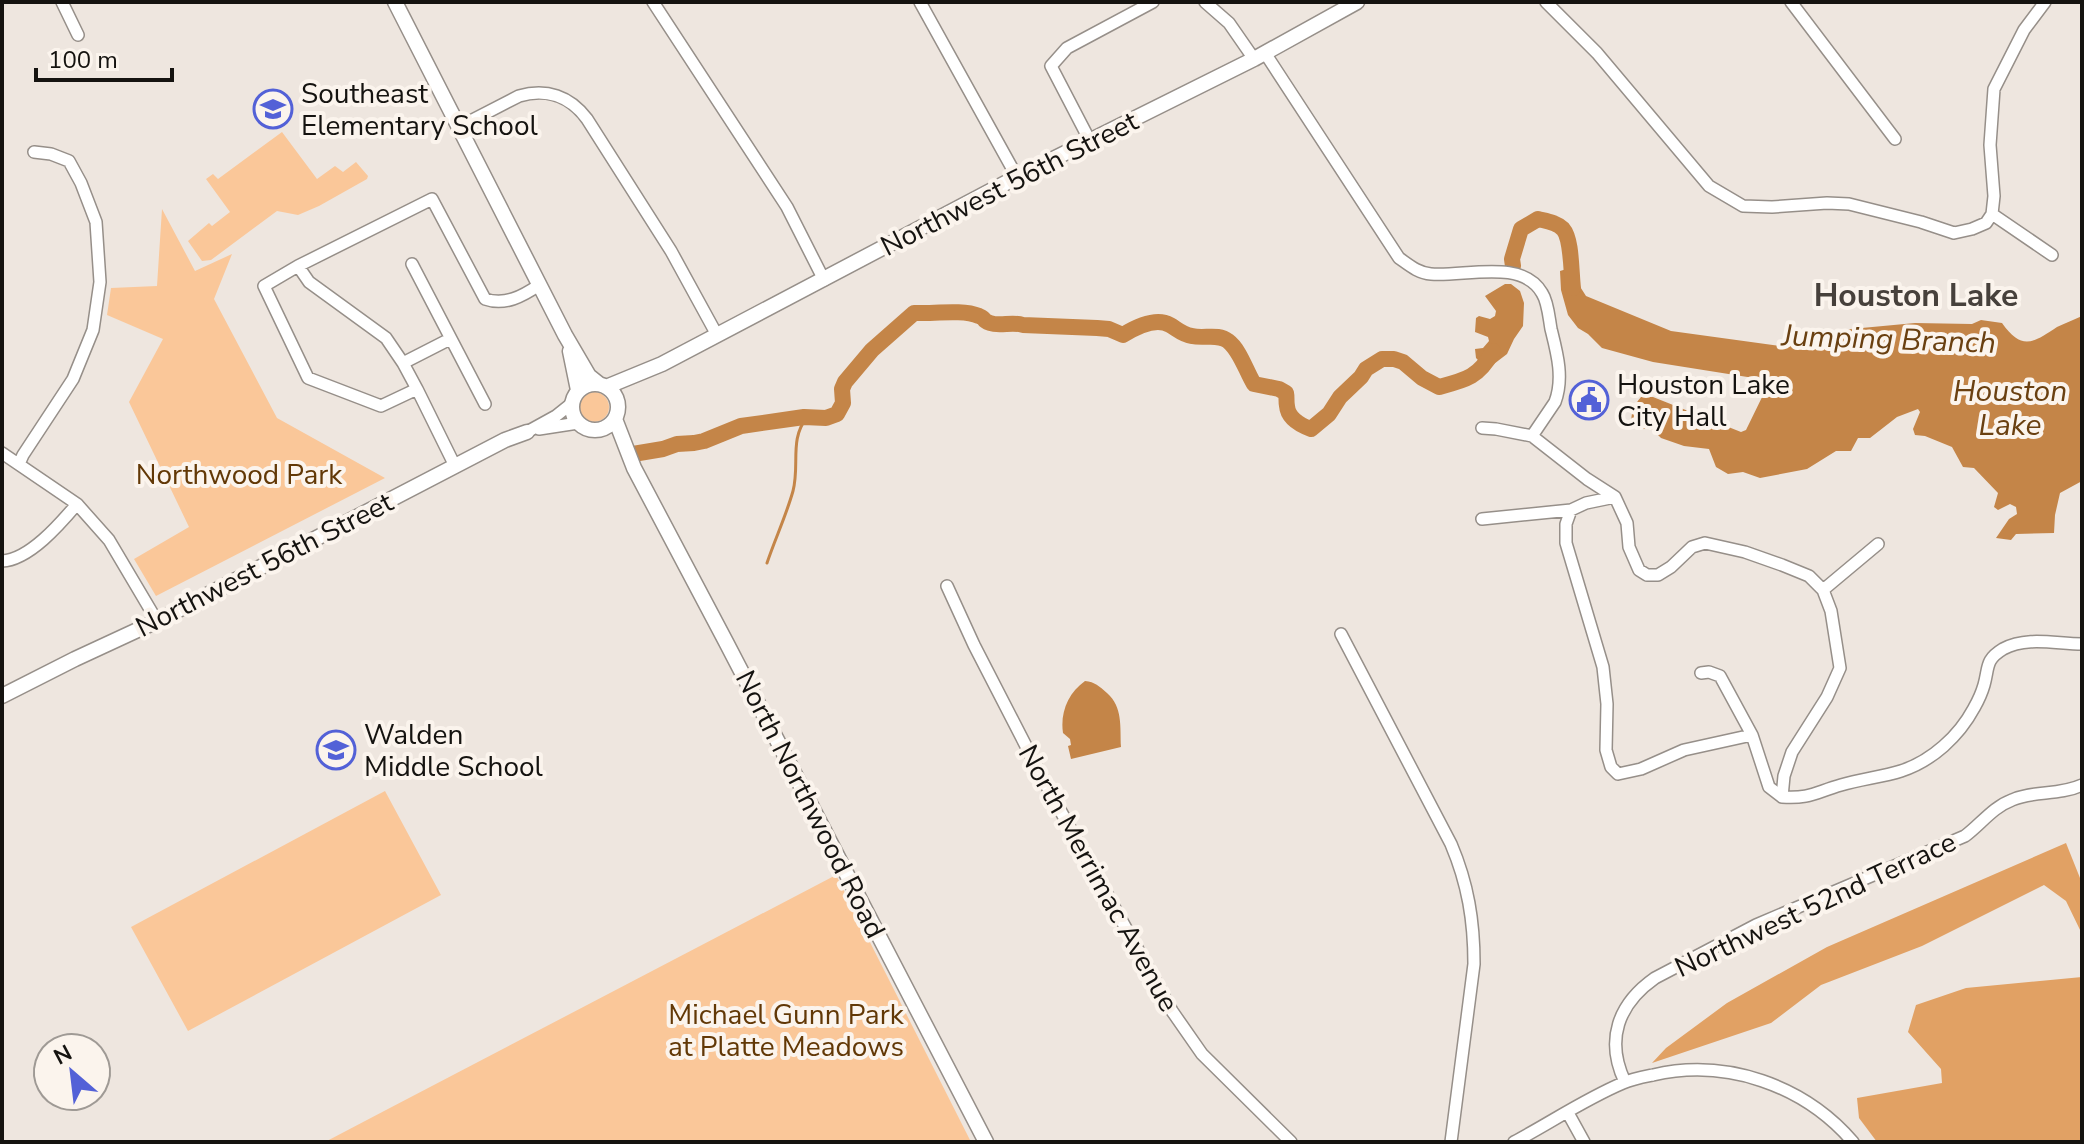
<svg xmlns="http://www.w3.org/2000/svg" width="2084" height="1144" font-family="'Nunito Sans',sans-serif">
<rect width="100%" height="100%" fill="#eee6df"/>
<!-- green -->
<path fill="#fac799" d="M282,132L317,179L335,166L343,172L356,162L368,176L367,179L319,206L298,215L277,211L211,260L202,261L188,241L209,223L212,226L230,212L206,179L213,174L218,179Z
M162,209L195,271L232,254L214,299L277,418L385,478L156,596L134,559L189,527L129,402L163,339L107,315L111,288L157,286Z
M579 407a15 15 0 1 1 30 0a15 15 0 1 1-30 0Z
M385,791L441,895L188,1031L131,927Z
M836,875L971,1142H325L386,1110Z"/>
<!-- forest -->
<path fill="#e1a164" d="M2066,843L2082,883V934L2066,901L2044,885L1922,946L1821,985L1771,1023L1652,1063L1666,1048L1727,1003L1827,947Z
M2082,977V1142H1877L1859,1118L1857,1098L1942,1083L1941,1069L1908,1032L1916,1005L1966,988Z"/>
<!-- water -->
<path fill="#c48548" d="M1570,268L1576,270L1579,285L1586,296L1671,331L1788,347L1851,329L1915,323L1972,324L1981,320L2002,323C2022,351 2033,343 2057,327C2065,323 2074,320 2082,316V481L2060,493L2055,515L2054,533L2016,534L2011,540L1996,538L2009,519L2017,514L2016,507L2010,504L1998,510L1994,507L1998,493L1974,468L1963,467L1952,447L1925,436L1915,435L1913,429L1920,412L1918,409L1897,417L1870,438H1858L1851,451H1836L1807,469L1760,478L1743,472L1728,474L1716,467L1709,449L1684,446L1661,438L1653,430L1632,427C1630,415 1633,406 1641,397H1653L1741,432L1746,430L1766,389L1765,383L1760,379L1653,362L1602,348L1588,334L1578,328L1568,315L1561,290L1560,271Z
M1505,284H1511L1520,291L1524,303L1523,326L1514,339L1507,354L1490,367L1481,368L1480,362L1476,358L1475,349L1483,348L1489,341L1488,337L1475,332L1476,318L1479,316L1490,319L1495,316L1496,311L1485,296Z
M1085,681C1095,682 1099,686 1107,693C1123,707 1120,727 1121,747L1071,759L1068,746L1071,745L1070,739L1063,733C1060,713 1068,693 1085,681Z"/>
<g fill="none" stroke-linecap="round" stroke-linejoin="round">
<!-- stream -->
<path stroke="#c48548" stroke-width="3" d="M767,563C775,539 786,516 793,491C800,464 789,440 807,417"/>
<!-- river -->
<path stroke="#c48548" stroke-width="16" d="M1513,266L1512,259L1521,229L1538,219C1546,221 1556,222 1563,229C1572,239 1571,273 1573,288
M633,454L663,449L677,444L694,443L704,441L741,426L804,417L826,418L837,414L843,403L842,389L845,382L872,350L914,313C932,314 962,309 979,316C988,320 981,320 990,323C1001,327 1011,321 1023,325L1097,328L1109,329L1123,335C1136,327 1156,317 1170,325C1177,329 1183,335 1192,336C1204,339 1218,333 1228,341C1240,350 1246,371 1254,384L1279,389L1286,393C1287,397 1286,402 1287,406C1288,419 1300,425 1311,429L1329,414L1340,397L1361,377L1366,369L1382,359H1394L1403,362L1422,378L1439,387C1466,380 1479,377 1493,351"/>
<!-- minor casing -->
<g stroke="#968f89" stroke-width="14">
<path id="minor" d="M62,2L78,35
M653,2L787,207L824,280
M920,2L1017,177
M1205,2L1229,23L1254,59
M1546,2L1597,53L1709,186L1743,206L1772,207L1827,203L1849,204L1921,222L1954,233L1972,229L1986,223L1992,214L1994,196L1990,145L1994,89L2024,30L2045,2
M1791,2L1895,139
M1265,53L1399,258C1409,265 1418,273 1431,274C1464,277 1522,258 1542,293C1548,302 1549,318 1551,329C1557,353 1564,378 1555,402L1532,436
M459,127L519,96C546,88 570,96 587,119L671,251L717,335
M1090,141L1051,66L1067,48L1153,2
M1992,214L2052,255
M412,264L485,404
M298,266L309,282L386,338L403,363L417,389L455,466
M403,363L450,339
M417,389L381,406L308,378L264,286L298,266L432,199L485,299C505,306 523,296 539,285
M1482,428L1496,429L1532,436L1587,479L1615,497L1627,523L1629,547L1639,570L1647,575H1658L1671,567L1692,547L1705,543L1745,552L1782,565L1809,576L1823,590L1831,611L1840,668L1827,697L1792,752L1784,776L1782,797
M539,429L578,423
M527,432L556,416L571,404
M2,453L77,504L109,540L157,621
M19,464L23,455L73,379L93,330L100,282L96,222L81,183L69,161L51,154L34,152
M1571,510L1566,524V543L1603,667L1607,704L1606,750L1611,767L1618,774L1641,769L1684,750L1752,735L1769,787L1782,797
M1482,519L1571,510L1586,503L1615,497
M2,561C29,560 60,524 77,504
M947,586L974,645L1045,783L1172,1011L1202,1054L1291,1142
M1823,590L1878,544
M1341,634L1451,844C1468,884 1474,921 1474,964L1451,1142
M1701,673L1709,672L1720,676L1752,735
M1782,797C1810,799 1816,792 1841,785C1861,779 1882,777 1901,771C1932,761 1959,736 1974,708C1978,701 1982,692 1984,685C1989,667 1985,660 2003,649C2027,636 2056,644 2082,644
M1625,1082C1605,1040 1618,1004 1655,978L1756,925L1965,836C1981,824 1993,807 2012,800C2034,790 2058,796 2082,785
M1568,1113L1584,1142
M1514,1142C1550,1123 1585,1099 1623,1083C1632,1079 1643,1077 1653,1075C1726,1058 1804,1085 1853,1142"/>
</g>
<!-- tertiary casing -->
<g stroke="#968f89" stroke-width="17">
<path id="tertiary" d="M395,2L565,335L589,376L599,384
M570,351L578,390
M572 407a23 23 0 1 1 46 0a23 23 0 1 1-46 0Z
M606,387L662,364L1017,177L1254,59L1357,2
M615,419L634,468L726,642L986,1142
M2,696L75,659L157,621L505,440L527,432"/>
</g>
<!-- minor -->
<use href="#minor" stroke="#fff" stroke-width="11"/>
<!-- tertiary -->
<use href="#tertiary" stroke="#fff" stroke-width="14"/>
</g>
<!-- icons -->
<defs>
<g id="school-ring" transform="scale(2)"><circle r="9.5" fill="#fbf4ed" stroke="#5361d7" stroke-width="1.5"/><path d="M0-5L7-2L0 1L-7-2ZM-4 1L0 2.5L4 1V4Q0 6-4 4Z" fill="#5361d7"/></g>
<g id="civic-ring" transform="scale(2)"><circle r="9.5" fill="#fbf4ed" stroke="#5361d7" stroke-width="1.5"/><path d="M-.6-6.5H3V-4.5H.6V-3L4-1V1h2V6H-6V1h2V-1L-.6-3ZM-1.2 2.5V6h2.4V2.5Z" fill="#5361d7"/></g>
</defs>
<g fill-rule="evenodd">
<use href="#school-ring" x="273" y="109"/>
<use href="#civic-ring" x="1589" y="400"/>
<use href="#school-ring" x="336" y="750"/>
</g>
<g text-anchor="middle" stroke-width="8" stroke-linejoin="round" paint-order="stroke">
<!-- poi labels -->
<g font-size="28" fill="#151310" stroke="#fbf4ed" text-anchor="start">
<text x="301" y="103">Southeast<tspan x="301" dy="32">Elementary School</tspan></text>
<text x="1617" y="394">Houston Lake<tspan x="1617" dy="32">City Hall</tspan></text>
<text x="364" y="744">Walden<tspan x="364" dy="32">Middle School</tspan></text>
</g>
<!-- street labels -->
<g font-size="28" fill="#151310" stroke="#fbf4ed">
<text transform="translate(1009 183) rotate(-27)" y="10">Northwest 56th Street</text>
<text transform="translate(264 564) rotate(-27)" y="10">Northwest 56th Street</text>
<text transform="translate(811 804) rotate(63)" y="10">North Northwood Road</text>
<text transform="translate(1099 878) rotate(61)" y="10">North Merrimac Avenue</text>
<text transform="translate(1815 904) rotate(-25)" y="10">Northwest 52nd Terrace</text>
</g>
<!-- park labels -->
<g font-size="28" fill="#623806" stroke="#fbf4ed">
<text x="239" y="484">Northwood Park</text>
<text x="786" y="1024">Michael Gunn Park<tspan x="786" dy="32">at Platte Meadows</tspan></text>
</g>
<!-- water labels -->
<g font-size="30" font-style="italic" fill="#6a4011" stroke="#fbf4ed">
<text transform="translate(1889 339) rotate(2)" y="10">Jumping Branch</text>
<text x="2010" y="401">Houston<tspan x="2010" dy="34">Lake</tspan></text>
</g>
<!-- quarter labels -->
<g font-size="32" font-weight="bold" fill="#47413c" stroke="#fbf4ed">
<text x="1916" y="306">Houston Lake</text>
</g>
</g>
<!-- border -->
<rect width="2084" height="1144" fill="none" stroke="#151310" stroke-width="8"/>
<!-- north arrow -->
<g transform="translate(72 1072) rotate(332)"><circle r="38" fill="#fbf4ed" stroke="#9f9a95" stroke-width="2"/>
<path d="M0-6L14 30L0 20L-14 30Z" fill="#5361d7"/>
<text y="-12" font-size="22" font-weight="bold" text-anchor="middle" fill="#151310">N</text>
</g>
<!-- scale -->
<path d="M36 68v12h136v-12" fill="none" stroke="#151310" stroke-width="4"/>
<text x="48" y="68" font-size="24" fill="#151310" stroke="#fbf4ed" stroke-width="6" paint-order="stroke">100 m</text>
</svg>
